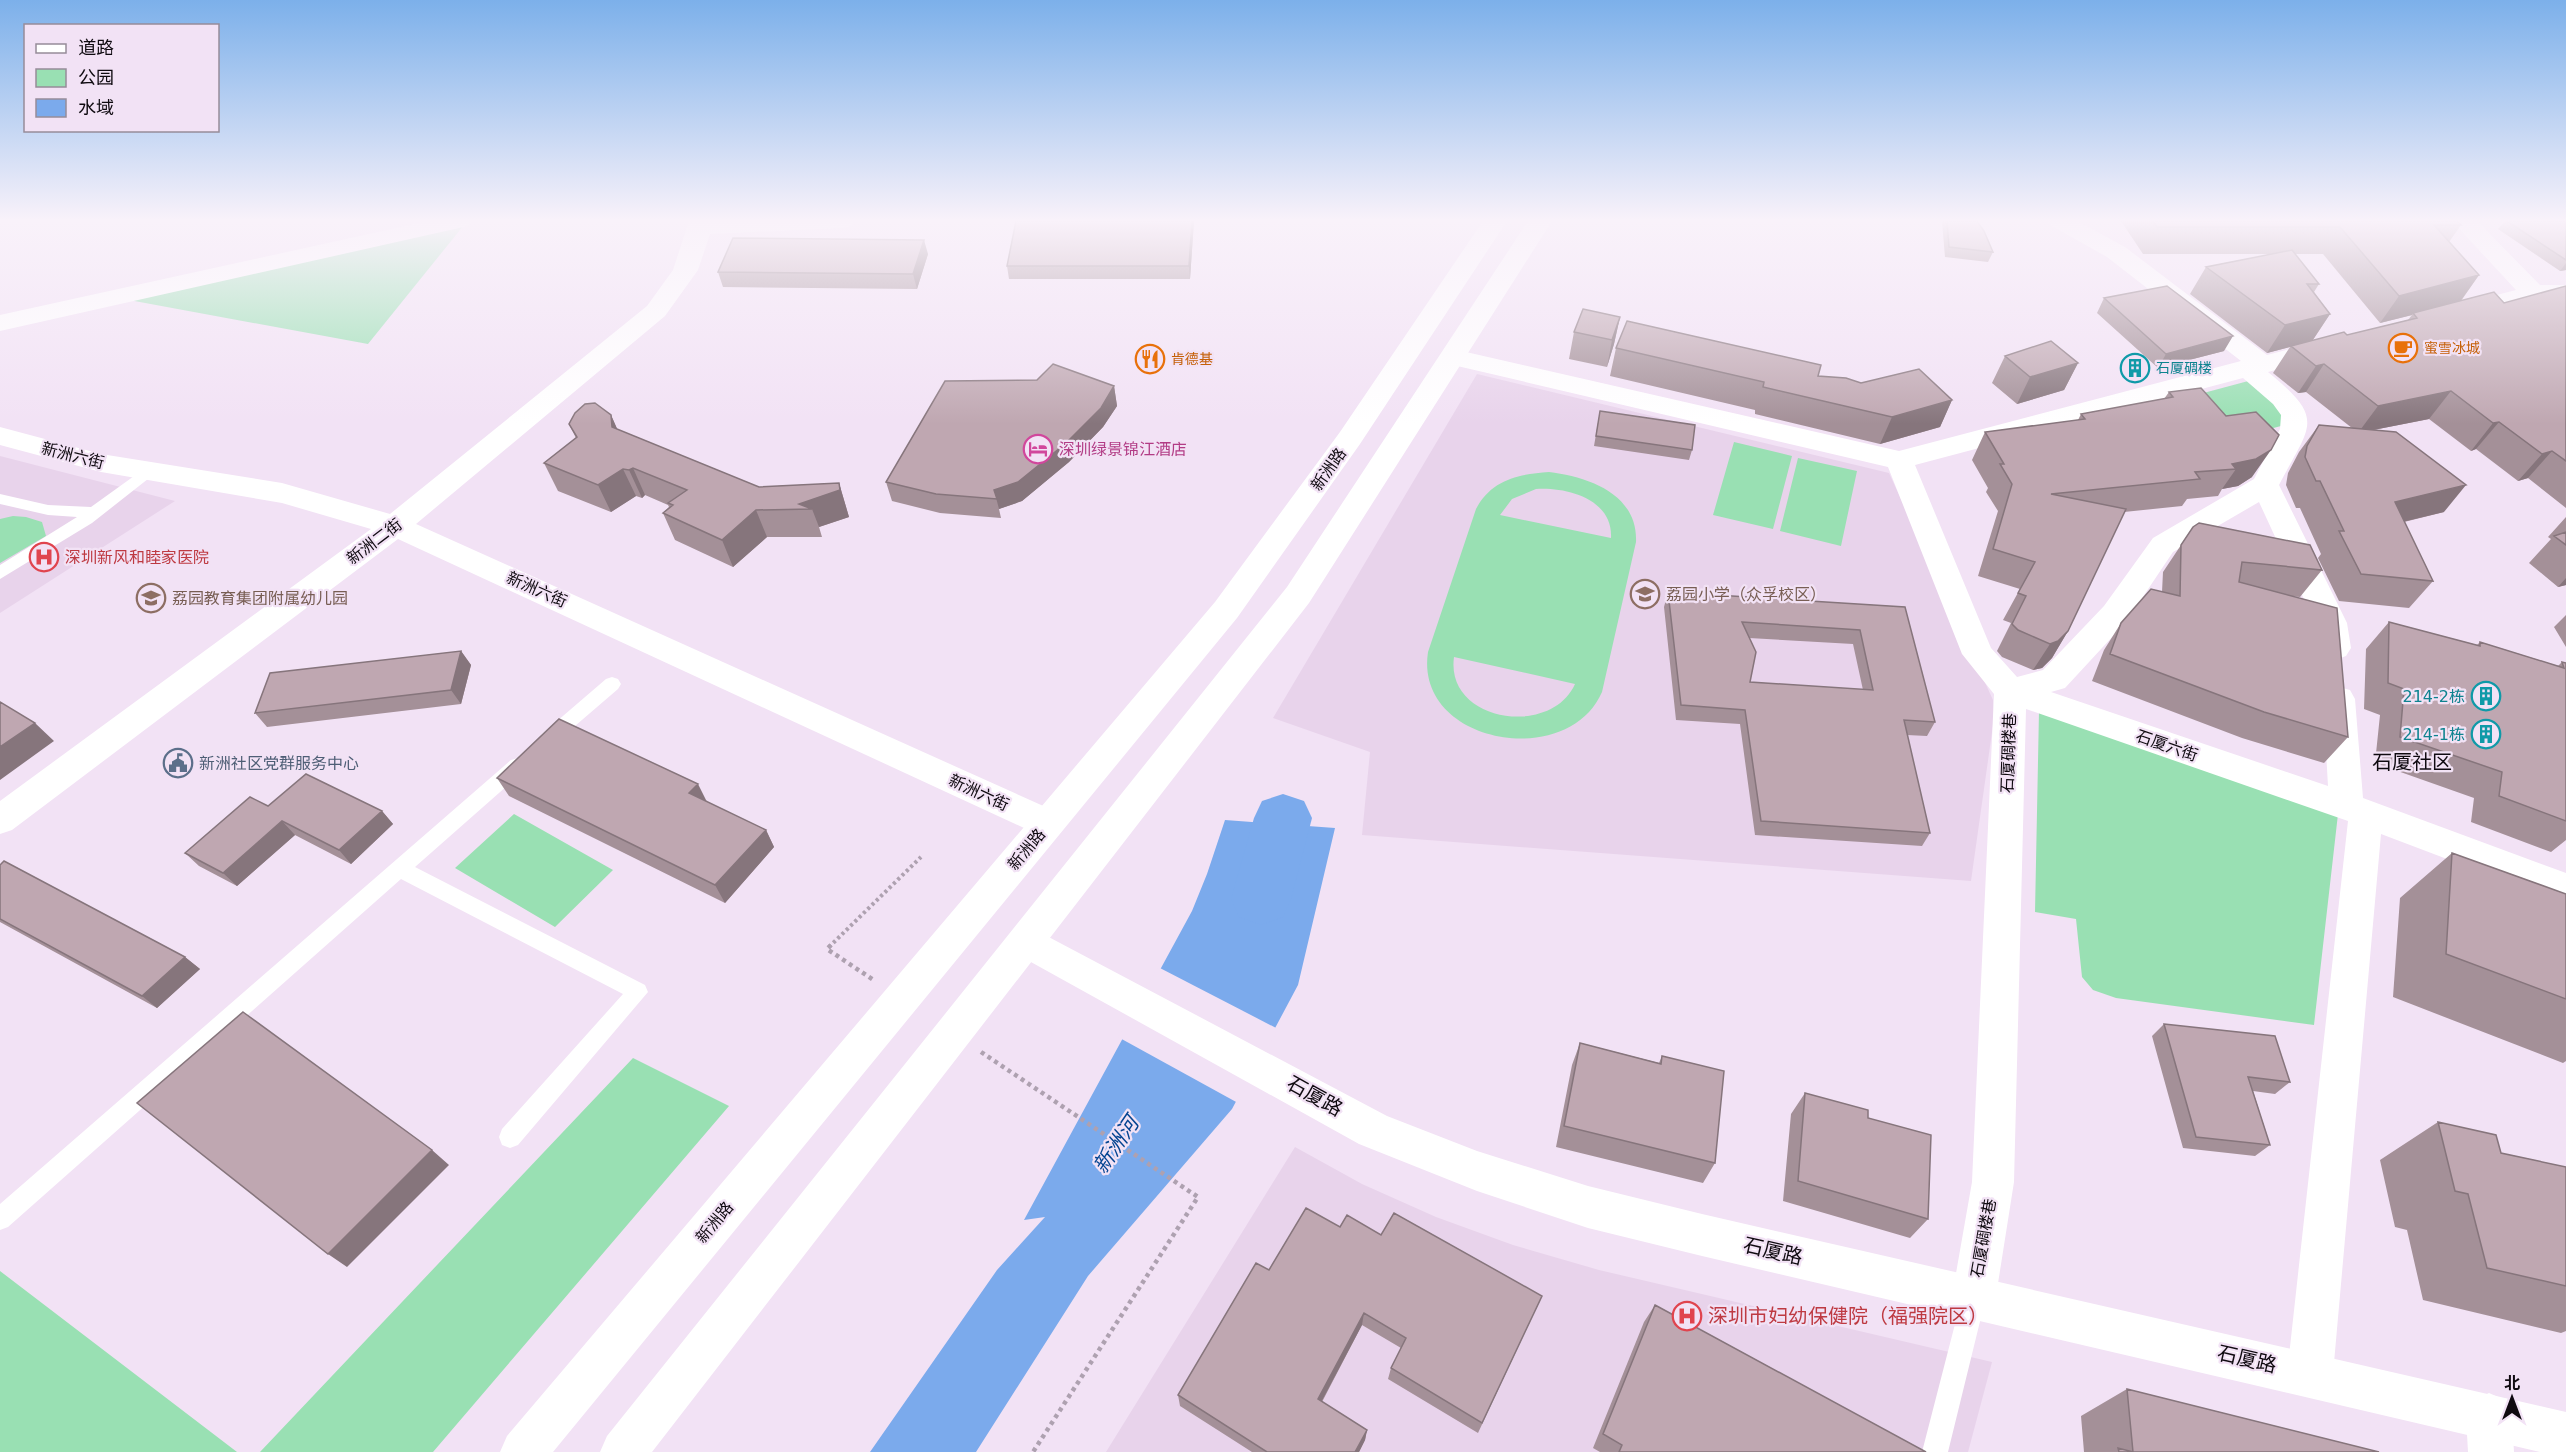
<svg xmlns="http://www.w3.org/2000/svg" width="2566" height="1452" font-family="'DejaVu Sans','Noto Sans SC',sans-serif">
<rect width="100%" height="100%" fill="#f2e2f5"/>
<!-- built -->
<path fill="#e8d3eb" d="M1477,374L1889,473L1993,700L1994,718L1971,881L1362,835L1370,752L1273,718Z
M0,456L175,501L0,613Z
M1295,1147L1362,1184L1436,1217L1513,1245L1599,1270L1992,1362L1968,1452H1106Z"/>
<!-- green -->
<path fill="#99e0b3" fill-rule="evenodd" d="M464,225L368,344L129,300Z
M2252,380L2283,411L2281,426L2243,436L2196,395Z
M1734,442L1792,456L1773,529L1713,515Z
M1798,458L1857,471L1841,546L1780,531Z
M1549,472C1589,477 1638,494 1636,542L1602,692C1568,771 1414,744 1428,652L1476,509C1491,480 1518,474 1549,472ZM1536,489C1567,487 1613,499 1611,538L1500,515L1512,499ZM1454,657L1575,684C1551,738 1445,722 1454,657Z
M13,516L26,517L42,522L46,536L0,563V519Z
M2039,711L2338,814L2314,1025L2116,998L2093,990L2082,977L2076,919L2035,912Z
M514,814L613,870L555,927L455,868Z
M633,1058L729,1106L433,1452H260Z
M0,1271L237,1452H0Z"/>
<!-- water -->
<path fill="#7baaec" d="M1225,820L1335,828L1298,985L1232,1109L1088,1276L976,1452H870L997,1270L1045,1217L1024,1220L1192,911L1207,874Z"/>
<!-- pier -->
<path fill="#f2e2f5" d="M1158,967L1278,1029L1238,1103L1118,1037Z"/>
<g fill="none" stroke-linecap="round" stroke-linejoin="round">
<!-- river -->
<path fill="#7baaec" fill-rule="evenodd" d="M1283,794L1304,801L1312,818L1291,899L1283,917L1261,925L1239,917L1231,899L1254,818L1262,801Z"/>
<!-- path-far1 -->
<path stroke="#aea1b0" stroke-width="4" stroke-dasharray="3 3" stroke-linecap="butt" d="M829,947L921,857"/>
<!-- path -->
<path stroke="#aea1b0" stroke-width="4.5" stroke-dasharray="4 4" stroke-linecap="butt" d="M831,945L827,949L875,981
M981,1052L1198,1197L1033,1452"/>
<!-- lane -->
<path fill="#fff" fill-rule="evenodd" d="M148,466L156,471L153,475L92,523L0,579V565L77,517L48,515L0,504V494L48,505L91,507Z
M612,677L618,679L621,684L618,689L554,744H542L539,739L542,734L606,679Z
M518,758L525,760L527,765L525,770L415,867L645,985L648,992L518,1145L510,1148L502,1145L499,1137L502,1129L623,994L401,879L8,1227L0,1230V1204L511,760Z
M1974,1285L1982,1289L1986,1297L1948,1452H1922L1962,1297L1966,1289Z"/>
<!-- street -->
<path fill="#fff" fill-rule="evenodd" d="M428,221H471L467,226L459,228L0,331V315Z
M689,221H855L851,226L843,228L710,234L698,270L665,316L416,524L1059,813L1064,823L1059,833L1047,837L1035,833L398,539L12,830L0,834V801L371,529L282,503L101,472L0,445V427L101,454L282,483L390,514L647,306L673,270Z
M2048,221H2077L2125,247L2267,355L2325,340L2334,342L2338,348L2334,354L2268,372C2327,420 2310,425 2279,485L2347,623L2351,648L2346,656L2335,660L2324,656L2319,648L2315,623L2259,502L2173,552L2126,622L2065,688L2051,692L2328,786L2323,699L2328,690L2339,687L2350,690L2355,699L2363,798L2566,873V904L2381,834L2333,1374L2326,1390L2310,1397L2294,1390L2287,1374L2348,821L2026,709L2014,1182L1996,1296L1989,1311L1974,1318L1959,1311L1952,1296L1972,1182L1994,694L1962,654L1888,467L1453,365L1444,363L1440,357L1444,351L1453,349L1899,451L2241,361L2107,257L2052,226ZM2243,378L2273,404L2281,415L2280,429L2254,479L2153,538L2104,606L2043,670L2017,677L1991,648L1915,465Z
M2452,221H2477L2540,285H2566V299L2533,300L2459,320L2450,317L2446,312L2450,307L2516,290Z
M2489,1393L2505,1400L2512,1416L2514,1452H2468L2466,1416L2473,1400Z"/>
<!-- secondary -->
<path fill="#fff" fill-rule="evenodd" d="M1026,925L1387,1116L1477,1151L1588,1186L1702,1214L2566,1412V1452H2540L1702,1256L1588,1228L1477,1191L1359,1144L1013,952L1007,941L1013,930Z"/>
<!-- primary -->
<path fill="#fff" fill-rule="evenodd" d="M1483,221H1507L1360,444L1237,618L553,1452H500L507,1436L1215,602L1340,432Z
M1528,221H1552L1309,603L652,1452H600L607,1436L1287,587Z"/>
</g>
<!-- wall -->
<path fill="#a49098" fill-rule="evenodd" d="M1016,221H1194L1190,279H1009L1007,266Z
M1942,221H1977L1993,252L1988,262L1945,257Z
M2121,221H2457L2461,225L2449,242L2479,275L2461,301L2504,303L2566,286V508L2528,478L2518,481L2476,449L2471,451L2429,419L2373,430L2444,512L2404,522L2433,581L2409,608L2339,601L2318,558L2321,554L2300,508H2296L2286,485L2288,473L2299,452L2319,425L2352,428L2306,392L2298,393L2273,373L2290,347L2267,353L2190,294L2206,267L2272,254H2143ZM2295,254H2323L2380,323L2412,315L2408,320L2347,335L2313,340L2330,314L2314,292L2319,284Z
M2505,221H2563L2566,223V270L2560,271L2498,229Z
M928,254L917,289L723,287L718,272Z
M2104,298L2224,351L2158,368L2097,313Z
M1620,317L1614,344L1607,367L1569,359L1574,332Z
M1616,348L1818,376L1952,400L1940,427L1880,444L1755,414V410L1610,376Z
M2005,356L2078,363L2064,390L2017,404L1992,383Z
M1114,386L1117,406L1103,427L1069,462L1022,501L999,509L1001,518L940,513L892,501L886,482Z
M2169,392L2252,477L2238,486L2222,489L2218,496L2187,499L2182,506L2124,512L2068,631L2052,658L2042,668L2033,670L2002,657L1997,651L2011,623L2003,620L2020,589L1978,576L1998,511L1986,492L1988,488L1972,460L1985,432L2078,420L2081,414L2164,399Z
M1600,411L1692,450L1689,460L1594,446Z
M611,415L617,429L759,487L839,483L849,517L819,527L822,537H767L733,567L675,540L663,513L669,507L668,505L645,495L642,498L636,496L611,512L558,491L544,463L576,438L569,424Z
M2566,517V585L2558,587L2529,563L2551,539L2548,537Z
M2193,527L2322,570L2300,597L2289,596L2348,737L2324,763L2242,738L2092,681L2104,650L2121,623L2162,592L2163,572Z
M1668,592L1905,607L1935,722L1927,736L1907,735L1930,833L1922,846L1755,835L1740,724L1676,720L1664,607ZM1749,638L1853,644L1863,690L1750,682Z
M2566,615V647L2554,627Z
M2389,622L2477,645L2480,642L2558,666L2562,662L2566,663V840L2551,852L2471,822L2474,798L2375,763L2380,715L2364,709L2366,649Z
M461,651L471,665L461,704L267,727L255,713Z
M497,778L707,802L766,830L774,847L725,903L509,796Z
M268,806L382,811L393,824L351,864L295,835L237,886L199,866L185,853Z
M2452,853L2566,894V1061L2563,1063L2393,997L2400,898Z
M0,865L185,957L200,969L157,1008L0,922Z
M2164,1024L2290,1082L2275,1094L2253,1091L2270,1145L2255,1156L2183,1148L2152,1036Z
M1580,1043L1659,1063L1662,1056L1715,1163L1703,1183L1556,1147L1572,1065Z
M1805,1093L1928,1219L1910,1238L1783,1201L1791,1114Z
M2438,1122L2501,1153L2566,1167V1331L2561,1333L2423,1300L2407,1230L2395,1227L2380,1160Z
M1340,1227L1381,1235L1542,1296L1478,1433L1388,1379L1391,1368L1401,1348L1362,1325L1322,1402L1367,1430L1365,1440L1359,1452H1252L1180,1406L1178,1395L1269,1270Z
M1655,1305L1926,1452H1600L1593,1448L1644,1322Z
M2127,1389L2379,1452H2084L2081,1416Z"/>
<!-- shaded-wall -->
<path fill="#86757c" d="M1192,221H1194L1190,279L1189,266Z
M924,240L928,254L917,289L913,274Z
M2566,263V270L2560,271Z
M2479,275L2459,303L2413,313L2412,315L2380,323L2399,296Z
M2330,314L2312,341L2267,353L2285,325Z
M1620,317L1614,344L1607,367L1612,340Z
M2233,336L2224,351L2158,368L2166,354Z
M2078,363L2064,390L2017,404L2030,377Z
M2324,364L2306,392L2298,393L2316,366Z
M1114,386L1117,406L1103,427L1069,462L1022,501L999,509L994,490Z
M2451,391L2429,419L2358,433L2378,406Z
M1952,400L1940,427L1880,444L1892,417Z
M611,415L623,442L612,427Z
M2499,422L2476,449L2471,451L2493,423Z
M2271,450L2252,477L2238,486L2222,489L2236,469L2232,464Z
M2552,451L2528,478L2518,481L2542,454Z
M633,468L645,495L642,498L629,470Z
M623,469L636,496L611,512L598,485Z
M839,483L849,517L819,527L812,509L799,504Z
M2466,485L2444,512L2373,529L2395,502Z
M756,510L767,537L733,567L722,540Z
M2566,578V585L2558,587Z
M2068,631L2052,658L2042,668L2033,670L2050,644Z
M461,651L471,665L461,704L451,690Z
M35,723L54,741L0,780V747Z
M698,784L707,802L689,793Z
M382,811L393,824L351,864L339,850Z
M282,821L295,835L237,886L223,873Z
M766,830L774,847L725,903L715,885Z
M185,957L200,969L157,1008L142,996Z
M432,1150L449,1165L347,1267L328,1254Z
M1364,1313L1362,1325L1317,1410L1318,1399Z
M1367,1430L1365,1440L1359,1452H1355Z"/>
<!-- building -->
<path fill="#bfa7b1" stroke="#86757c" stroke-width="1.5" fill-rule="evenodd" d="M1016,221H1192L1189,266H1007Z
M1947,221H1977L1984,231L1993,252L1949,247Z
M2153,221H2457L2461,225H2434L2479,275L2399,296L2340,227H2157Z
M2507,221H2563L2566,223V260Z
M733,238L924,240L913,274L718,272Z
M2292,250L2319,284H2307L2330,314L2285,325L2206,267Z
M2167,286L2233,336L2166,354L2104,298Z
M2566,286V461L2552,451L2542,454L2499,422L2493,423L2451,391L2378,406L2324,364L2316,366L2291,346L2344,332L2347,335L2417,318L2413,313L2494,292L2504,303Z
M1583,309L1620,317L1612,340L1574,332Z
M1627,321L1821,365L1818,376L1846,378L1861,383L1919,369L1952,400L1892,417L1763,387L1764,382L1616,348Z
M2051,341L2078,363L2030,377L2005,356Z
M1053,364L1114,386L1101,408L1066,443L1018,482L994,490L997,499L936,494L886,482L945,381L1037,380Z
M2201,388L2226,416L2256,412L2279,435L2271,450L2256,459L2232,464L2236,469L2195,472L2200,479L2051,494L2126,509L2068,631L2058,641L2050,644L2018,630L2012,624L2026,596L2018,593L2035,562L1993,549L2012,484L2000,464H2004L1985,432L2085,419L2081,414L2173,397L2169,392Z
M595,403L611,415L612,427L759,487L839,483L840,490L799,504L812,509L756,510L722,540L663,513L673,505L668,503L687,490L633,468L629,470L623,469L598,485L544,463L577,437L569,424L575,413L585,404Z
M1600,411L1695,425L1692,450L1596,436Z
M2319,425L2396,432L2466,485L2395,502L2433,581L2361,574L2339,531H2344L2320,481H2316L2305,457L2307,446Z
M2199,523L2310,545L2322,570L2242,562L2239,582L2337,608L2348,737L2264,712L2110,654L2121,623L2151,589L2180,596L2181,545L2193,527Z
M2566,532V545L2554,536Z
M1668,592L1905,607L1935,722L1904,720L1930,833L1761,821L1745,710L1681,705ZM1742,622L1860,630L1873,690L1750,682L1756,652Z
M2389,622L2480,646V642L2564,668L2562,662L2566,663V821L2499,796L2502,772L2400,737L2404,689L2388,683Z
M461,651L451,690L255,713L270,673Z
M0,702L35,723L0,747Z
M559,719L698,784L689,793L766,830L715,885L497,778Z
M306,774L382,811L339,850L282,821L223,873L185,853L250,797L268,806Z
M2452,853L2566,894V999L2446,954Z
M4,861L185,957L142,996L0,919V865Z
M243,1012L432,1150L328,1254L137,1103Z
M2164,1024L2275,1036L2290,1082L2248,1077L2270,1145L2196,1137Z
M1580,1043L1661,1064L1662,1056L1724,1071L1715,1163L1564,1126Z
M1805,1093L1868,1110V1118L1931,1135L1928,1219L1798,1181Z
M2438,1122L2496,1135L2501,1153L2566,1167V1286L2487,1268L2468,1194L2455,1191Z
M1306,1208L1340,1227L1347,1215L1381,1235L1394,1213L1542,1296L1482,1423L1391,1368L1406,1338L1364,1313L1318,1399L1367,1430L1355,1452H1267L1178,1395L1256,1263L1269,1270Z
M1655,1305L1926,1452H1619L1622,1445L1603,1434Z
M2127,1389L2379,1452H2119L2118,1448L2133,1452Z"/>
<!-- sky -->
<linearGradient id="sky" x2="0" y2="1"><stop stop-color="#7cb0ea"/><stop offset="0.52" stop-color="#f9f2fa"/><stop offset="1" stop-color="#f9f2fa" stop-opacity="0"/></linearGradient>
<rect width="2566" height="424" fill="url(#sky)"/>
<!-- icons -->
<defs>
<g id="cafe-ring" transform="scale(1.5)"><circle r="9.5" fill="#f2e2f5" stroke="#e8710a" stroke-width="1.5"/><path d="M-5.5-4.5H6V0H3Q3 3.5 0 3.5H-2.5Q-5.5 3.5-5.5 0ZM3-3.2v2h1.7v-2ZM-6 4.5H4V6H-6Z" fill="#e8710a"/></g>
<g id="restaurant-ring" transform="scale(1.5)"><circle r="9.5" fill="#f2e2f5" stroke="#e8710a" stroke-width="1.5"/><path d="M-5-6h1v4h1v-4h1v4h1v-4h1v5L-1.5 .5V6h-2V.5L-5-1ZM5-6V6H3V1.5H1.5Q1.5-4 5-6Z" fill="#e8710a"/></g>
<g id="building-ring" transform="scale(1.5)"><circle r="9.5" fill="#f2e2f5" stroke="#0f9aa8" stroke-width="1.5"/><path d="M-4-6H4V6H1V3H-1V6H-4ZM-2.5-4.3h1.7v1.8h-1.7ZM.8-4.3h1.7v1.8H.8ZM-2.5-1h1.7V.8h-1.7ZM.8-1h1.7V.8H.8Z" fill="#0f9aa8"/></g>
<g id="hotel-ring" transform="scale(1.5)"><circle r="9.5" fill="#f2e2f5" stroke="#d1479c" stroke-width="1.5"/><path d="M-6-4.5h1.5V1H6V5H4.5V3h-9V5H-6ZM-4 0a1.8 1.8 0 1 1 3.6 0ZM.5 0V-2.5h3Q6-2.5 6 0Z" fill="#d1479c"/></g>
<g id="hospital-ring" transform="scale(1.5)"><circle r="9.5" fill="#f2e2f5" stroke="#e0444e" stroke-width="1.5"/><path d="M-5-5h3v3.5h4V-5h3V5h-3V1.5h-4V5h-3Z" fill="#e0444e"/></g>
<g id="school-ring" transform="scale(1.5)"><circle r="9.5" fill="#f2e2f5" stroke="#8d6e63" stroke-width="1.5"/><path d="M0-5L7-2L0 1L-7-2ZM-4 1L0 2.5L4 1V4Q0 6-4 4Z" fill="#8d6e63"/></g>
<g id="civic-ring" transform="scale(1.5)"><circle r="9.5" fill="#f2e2f5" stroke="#5c6f8a" stroke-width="1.5"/><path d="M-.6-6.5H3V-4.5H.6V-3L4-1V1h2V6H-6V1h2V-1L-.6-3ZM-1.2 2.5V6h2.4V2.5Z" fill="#5c6f8a"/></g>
</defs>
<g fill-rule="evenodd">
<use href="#cafe-ring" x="2403" y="348"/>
<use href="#restaurant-ring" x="1150" y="359"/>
<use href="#building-ring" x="2135" y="368"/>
<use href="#hotel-ring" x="1038" y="449"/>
<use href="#hospital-ring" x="44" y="557"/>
<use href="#school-ring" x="1645" y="594"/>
<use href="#school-ring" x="151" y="598"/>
<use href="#building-ring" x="2486" y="696"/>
<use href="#building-ring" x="2486" y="734"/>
<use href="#civic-ring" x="178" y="763"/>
<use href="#hospital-ring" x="1687" y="1316"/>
</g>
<g text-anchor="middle" stroke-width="4.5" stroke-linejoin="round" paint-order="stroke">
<!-- far-food labels -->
<g font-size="14" fill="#c56008" stroke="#f2e2f5" text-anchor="start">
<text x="2424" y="353">蜜雪冰城</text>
<text x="1171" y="364">肯德基</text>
</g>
<!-- far-culture labels -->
<g font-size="14" fill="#0d838f" stroke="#f2e2f5" text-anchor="start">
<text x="2156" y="373">石厦碉楼</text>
</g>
<!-- hotel labels -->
<g font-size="16" fill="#b23c85" stroke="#f2e2f5" text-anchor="start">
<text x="1059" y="455">深圳绿景锦江酒店</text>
</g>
<!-- street labels -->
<g font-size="16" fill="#0f0a10" stroke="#f2e2f5">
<text transform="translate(73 455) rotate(14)" y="6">新洲六街</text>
<text transform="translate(1328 469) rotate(-55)" y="6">新洲路</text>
<text transform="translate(374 541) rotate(-37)" y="6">新洲二街</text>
<text transform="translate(537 589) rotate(24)" y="6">新洲六街</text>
<text transform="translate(2167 745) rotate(19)" y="6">石厦六街</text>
<text transform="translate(2008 753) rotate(-88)" y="6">石厦碉楼巷</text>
<text transform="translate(979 792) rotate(25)" y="6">新洲六街</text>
<text transform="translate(1026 849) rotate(-50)" y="6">新洲路</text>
<text transform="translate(714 1222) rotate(-50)" y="6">新洲路</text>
<text transform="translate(1983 1238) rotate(-80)" y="6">石厦碉楼巷</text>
</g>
<!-- health labels -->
<g font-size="16" fill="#be3a42" stroke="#f2e2f5" text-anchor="start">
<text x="65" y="563">深圳新风和睦家医院</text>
</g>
<!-- education labels -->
<g font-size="16" fill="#785e54" stroke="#f2e2f5" text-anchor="start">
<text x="1666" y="600">荔园小学（众孚校区）</text>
<text x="172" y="604">荔园教育集团附属幼儿园</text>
</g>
<!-- culture labels -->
<g font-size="16" fill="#0d838f" stroke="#f2e2f5" text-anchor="end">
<text x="2465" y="702">214-2栋</text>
<text x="2465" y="740">214-1栋</text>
</g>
<!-- service labels -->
<g font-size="16" fill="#4e5e75" stroke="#f2e2f5" text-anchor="start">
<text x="199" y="769">新洲社区党群服务中心</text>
</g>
<!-- quarter labels -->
<g font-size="20" fill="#0f0a10" stroke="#f2e2f5">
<text x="2412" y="769">石厦社区</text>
</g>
<!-- near-street labels -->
<g font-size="20" fill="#0f0a10" stroke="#f2e2f5">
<text transform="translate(1315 1096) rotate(29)" y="7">石厦路</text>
<text transform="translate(1773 1251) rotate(13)" y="7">石厦路</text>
<text transform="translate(2247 1359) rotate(13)" y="7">石厦路</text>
</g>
<!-- near-health labels -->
<g font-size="20" fill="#be3a42" stroke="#f2e2f5" text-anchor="start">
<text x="1708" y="1323">深圳市妇幼保健院（福强院区）</text>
</g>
<!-- near-water labels -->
<g font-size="21" font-style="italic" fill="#044491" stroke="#f2e2f5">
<text transform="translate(1116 1145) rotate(-56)" y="7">新洲河</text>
</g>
</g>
<!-- legend -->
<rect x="24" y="24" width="195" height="108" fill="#f2e2f5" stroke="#978c99" stroke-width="1.5"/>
<rect x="36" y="44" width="30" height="9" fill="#ffffff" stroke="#978c99" stroke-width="1.5"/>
<text x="78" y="54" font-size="18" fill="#0f0a10">道路</text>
<rect x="36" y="69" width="30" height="18" fill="#99e0b3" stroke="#978c99" stroke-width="1.5"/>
<text x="78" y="84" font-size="18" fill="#0f0a10">公园</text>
<rect x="36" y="99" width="30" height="18" fill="#7baaec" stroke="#978c99" stroke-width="1.5"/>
<text x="78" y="114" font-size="18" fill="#0f0a10">水域</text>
<!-- north arrow -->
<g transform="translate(2512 1398)" stroke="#f2e2f5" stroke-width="4.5" paint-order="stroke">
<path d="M0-4.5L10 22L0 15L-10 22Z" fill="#0f0a10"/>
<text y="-9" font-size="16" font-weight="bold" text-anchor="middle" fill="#0f0a10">北</text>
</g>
</svg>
